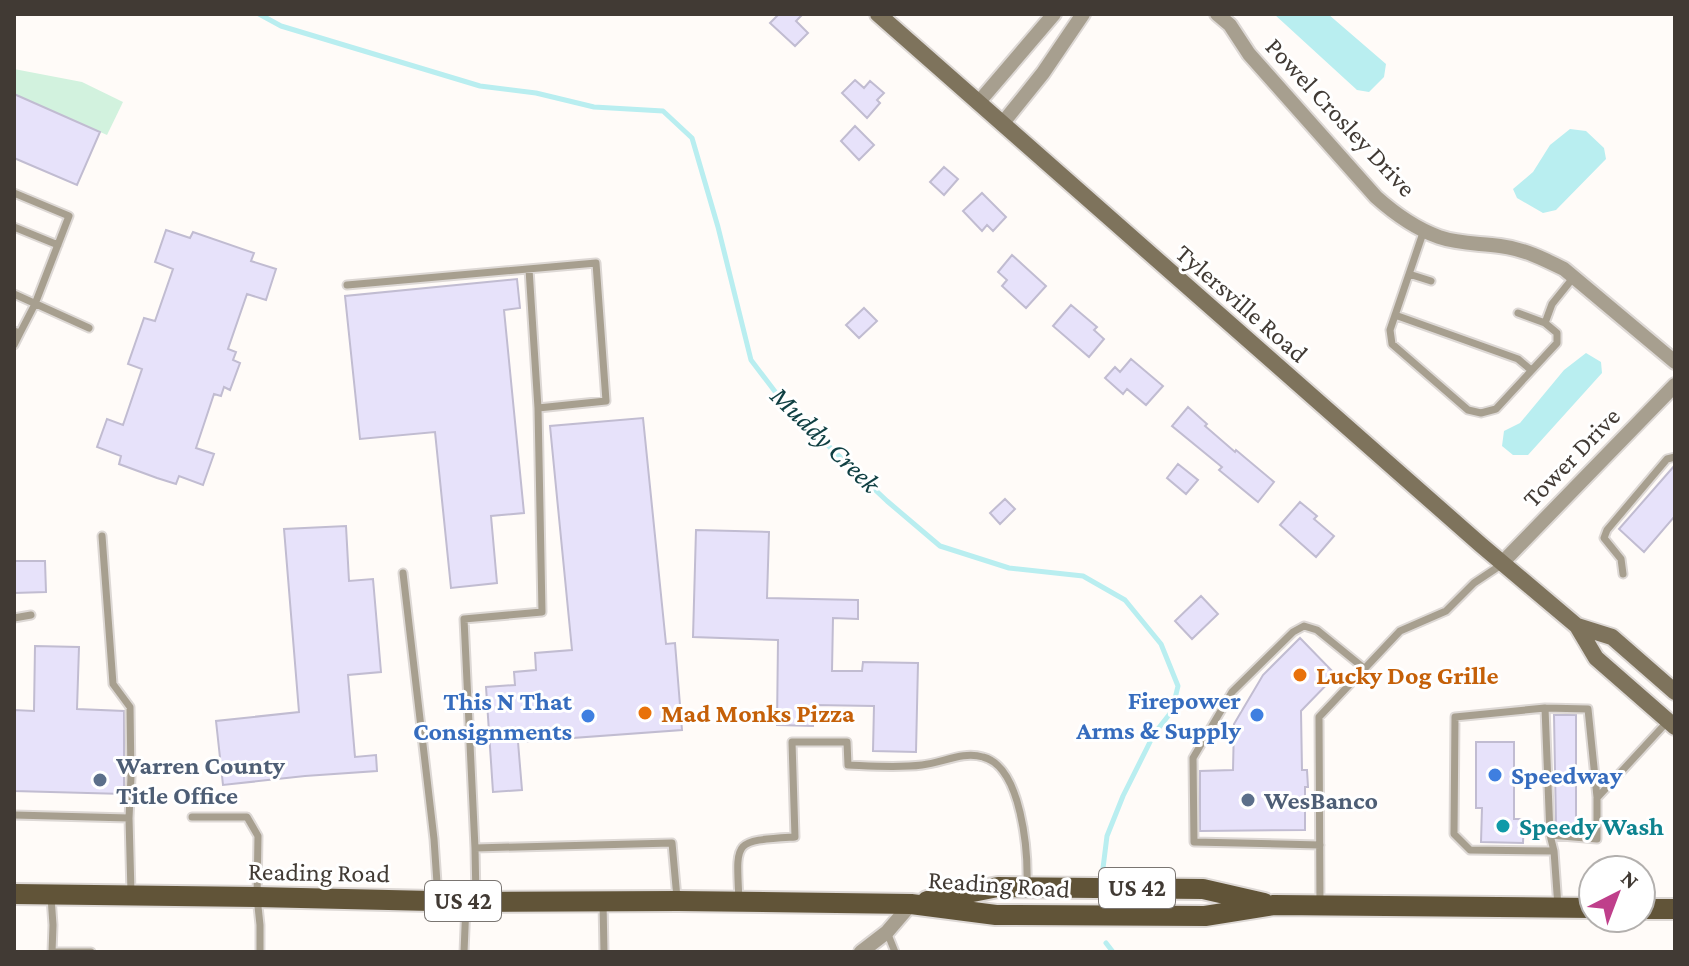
<svg xmlns="http://www.w3.org/2000/svg" width="1689" height="966" font-family="'Crimson Pro',serif">
<rect width="100%" height="100%" fill="#fffbf8"/>
<!-- green -->
<path fill="#d2f2de" d="M14,69L82,82L123,102L107,135L14,94Z"/>
<!-- water -->
<path fill="#b9eef0" d="M1274,14H1328L1386,64L1384,77L1369,92L1357,90Z
M1570,129L1586,131L1604,148L1606,159L1556,210L1543,213L1517,198L1513,189L1533,172L1550,145Z
M1586,353L1601,362L1602,373L1528,455H1513L1502,446L1504,431L1520,423L1564,370Z"/>
<g fill="none" stroke-linecap="round" stroke-linejoin="round">
<!-- stream -->
<path stroke="#b9eef0" stroke-width="5" d="M259,14L281,26L480,86L536,93L594,107L663,111L692,138L718,227L751,360L786,406L887,501L940,546L1009,568L1083,576L1125,600L1161,644L1178,686L1172,711L1154,734L1123,796L1107,836L1103,868
M1106,943L1113,952"/>
</g>
<!-- building -->
<path fill="#e7e2fa" stroke="#c1bcd1" stroke-width="2" d="M779,14H803L796,21L808,33L795,46L770,23Z
M855,80L864,88L870,81L884,93L877,100L880,103L867,118L842,93Z
M14,94L100,132L77,185L14,158Z
M855,126L874,145L859,160L841,141Z
M944,167L958,179L944,195L930,182Z
M982,193L1006,217L993,231L987,225L982,231L963,211Z
M166,230L190,238L193,232L254,253L251,261L276,269L266,300L247,294L228,349L236,352L233,360L240,363L230,390L224,387L221,396L214,394L196,448L214,454L203,485L179,476L176,484L157,478L119,464L121,456L97,447L107,419L123,425L142,369L128,364L144,318L155,321L173,269L155,262Z
M1012,255L1046,286L1026,308L1002,286L1007,280L998,272Z
M517,279L520,308L504,310L524,513L491,516L497,583L451,588L435,432L360,439L345,296Z
M1071,305L1097,327L1094,330L1104,339L1089,357L1053,326Z
M864,308L877,321L859,338L846,325Z
M1131,359L1163,386L1146,405L1127,389L1123,394L1105,378L1115,367L1120,372Z
M1188,407L1207,424L1205,426L1235,452L1236,450L1274,482L1258,502L1219,470L1222,467L1172,426Z
M643,418L666,644L675,643L682,730L518,742L522,790L493,792L486,687L515,685L514,672L536,670L535,653L572,650L550,426Z
M1178,464L1198,480L1186,494L1167,478Z
M1675,465V516L1644,552L1619,529Z
M1005,499L1015,509L1000,524L990,513Z
M1300,502L1317,516L1314,519L1334,536L1316,557L1280,525Z
M346,526L349,581L373,579L381,672L348,675L355,757L376,755L377,771L305,776L223,785L216,721L299,712L284,529Z
M696,530L769,532L767,598L858,600V619L833,618L832,671H862L863,662L918,663L916,752L873,751L874,706L814,705L813,726L777,725L778,640L693,637Z
M14,561H45L46,592L14,593Z
M1201,596L1218,614L1192,639L1175,621Z
M1300,638L1336,675L1301,711L1302,770H1307L1308,787H1305V830L1200,831V771L1233,770L1234,724L1263,675Z
M35,646L79,647L77,709L124,711V794L14,791V710L34,711Z
M1554,715H1576V825H1556Z
M1476,742H1514V819H1524L1523,843L1481,842L1482,808H1476Z"/>
<g fill="none" stroke-linecap="round" stroke-linejoin="round">
<!-- service casing -->
<g stroke="#ddd8d5" stroke-width="11">
<path id="service" d="M14,193L69,216L35,304L20,333L14,331
M14,227L58,245
M1424,230L1390,330L1392,344L1468,410L1481,413L1496,409L1557,343V333L1545,323L1518,313
M1409,274L1431,281
M347,285L596,263L606,401L538,408
M14,294L89,328
M1395,315L1518,359L1531,370
M1545,323L1552,304L1573,278
M14,345L20,333
M102,536L113,684L130,707L131,777L129,818
M403,573L434,839L438,898
M1623,574L1621,559L1604,538L1607,530L1667,459L1675,457
M14,618L31,615
M1545,708L1455,717L1454,834L1470,850L1554,851
M14,815L129,818L131,893
M192,817H247L258,836L257,897L260,925V952
M1550,835L1545,708L1588,709L1597,797
M1320,845L1194,842L1193,758L1232,692L1293,632L1304,626L1317,630L1365,669
M475,848L464,619L542,612L538,408L529,269
M51,897L53,925L52,952
M476,900L475,848L672,843L677,898
M739,900C736,839 733,841 795,837L792,742H847L848,765C872,766 898,768 922,765C943,763 962,751 983,757C1022,767 1028,852 1027,885
M603,902L604,952
M1320,905L1319,717L1400,631L1446,611L1474,583L1501,565
M1558,907L1554,851L1550,835L1597,839V798L1667,722
M887,932L895,952
M52,952H91
M464,952L466,904"/>
</g>
<!-- minor casing -->
<g stroke="#ddd8d5" stroke-width="18">
<path id="minor" d="M1217,14L1230,25L1249,54L1376,197C1395,214 1414,228 1439,237C1459,244 1479,243 1500,246C1524,249 1544,259 1564,269L1675,362
M978,103L1054,14
M1002,124L1043,73L1083,14
M1502,563L1675,385
M861,952L887,932L911,904"/>
</g>
<!-- secondary casing -->
<g stroke="#ddd8d5" stroke-width="20">
<path id="secondary" d="M878,14L1481,545L1577,626L1596,658L1675,727
M1577,626L1612,637L1675,692"/>
</g>
<!-- primary casing -->
<g stroke="#ddd8d5" stroke-width="24">
<path id="primary" d="M14,894L257,897L476,902L678,901L911,904L996,915L1205,916L1274,905L1593,908
M927,901L998,887L1203,889L1264,903
M1641,909H1675"/>
</g>
<!-- service -->
<use href="#service" stroke="#a79f8f" stroke-width="7"/>
<!-- minor -->
<use href="#minor" stroke="#a79f8f" stroke-width="14"/>
<!-- secondary -->
<use href="#secondary" stroke="#7e735c" stroke-width="16"/>
<!-- primary -->
<use href="#primary" stroke="#615438" stroke-width="20"/>
</g>
<!-- markers -->
<g fill="#e8710a" stroke="#fff" stroke-width="3">
<circle cx="1300" cy="675" r="8"/>
<circle cx="645" cy="713" r="8"/>
</g>
<g fill="#3f7fe0" stroke="#fff" stroke-width="3">
<circle cx="1257" cy="715" r="8"/>
<circle cx="588" cy="716" r="8"/>
<circle cx="1495" cy="775" r="8"/>
</g>
<g fill="#5c6f8a" stroke="#fff" stroke-width="3">
<circle cx="100" cy="780" r="8"/>
<circle cx="1248" cy="800" r="8"/>
</g>
<circle fill="#0f9aa8" stroke="#fff" stroke-width="3" cx="1503" cy="826" r="8"/>
<g text-anchor="middle" stroke-width="6" stroke-linejoin="round" paint-order="stroke">
<!-- shield labels -->
<g fill="#fff" stroke="#7a7571" stroke-width="2">
<rect x="1099" y="868" width="76" height="40" rx="6"/>
<rect x="425" y="881" width="76" height="40" rx="6"/>
</g>
<g font-size="24" font-weight="bold" fill="#413a34">
<text x="1137" y="896">US 42</text>
<text x="463" y="909">US 42</text>
</g>
<!-- street labels -->
<g font-size="26" fill="#413a34" stroke="#fff">
<text transform="translate(1341 117) rotate(47)" y="9">Powel Crosley Drive</text>
<text transform="translate(1242 303) rotate(41)" y="9">Tylersville Road</text>
<text transform="translate(1571 457) rotate(-46)" y="9">Tower Drive</text>
<text transform="translate(319 872) rotate(1)" y="9">Reading Road</text>
<text transform="translate(999 884) rotate(4)" y="9">Reading Road</text>
</g>
<!-- food labels -->
<g font-size="26" font-weight="bold" fill="#c56008" stroke="#fff" text-anchor="start">
<text x="1316" y="684">Lucky Dog Grille</text>
<text x="661" y="722">Mad Monks Pizza</text>
</g>
<!-- shop labels -->
<g font-size="26" font-weight="bold" fill="#366cbe" stroke="#fff" text-anchor="end">
<text x="1241" y="709">Firepower<tspan x="1241" dy="30">Arms &amp; Supply</tspan></text>
<text x="572" y="710">This N That<tspan x="572" dy="30">Consignments</tspan></text>
<text x="1511" y="784" text-anchor="start">Speedway</text>
</g>
<!-- service labels -->
<g font-size="26" font-weight="bold" fill="#4e5e75" stroke="#fff" text-anchor="start">
<text x="116" y="774">Warren County<tspan x="116" dy="30">Title Office</tspan></text>
<text x="1264" y="809">WesBanco</text>
</g>
<!-- culture labels -->
<g font-size="26" font-weight="bold" fill="#0d838f" stroke="#fff" text-anchor="start">
<text x="1519" y="835">Speedy Wash</text>
</g>
<!-- water labels -->
<g font-size="28" font-style="italic" fill="#0f3f42" stroke="#fff">
<text transform="translate(826 439) rotate(44)" y="10">Muddy Creek</text>
</g>
</g>
<!-- border -->
<rect width="1689" height="966" fill="none" stroke="#413a34" stroke-width="32"/>
<!-- north arrow -->
<g transform="translate(1617 894) rotate(42)"><circle r="38" fill="#ffffff" stroke="#b3b0ae" stroke-width="2"/>
<path d="M0-6L14 30L0 20L-14 30Z" fill="#bf3f8b"/>
<text y="-12" font-size="22" font-weight="bold" text-anchor="middle" fill="#413a34">N</text>
</g>
</svg>
